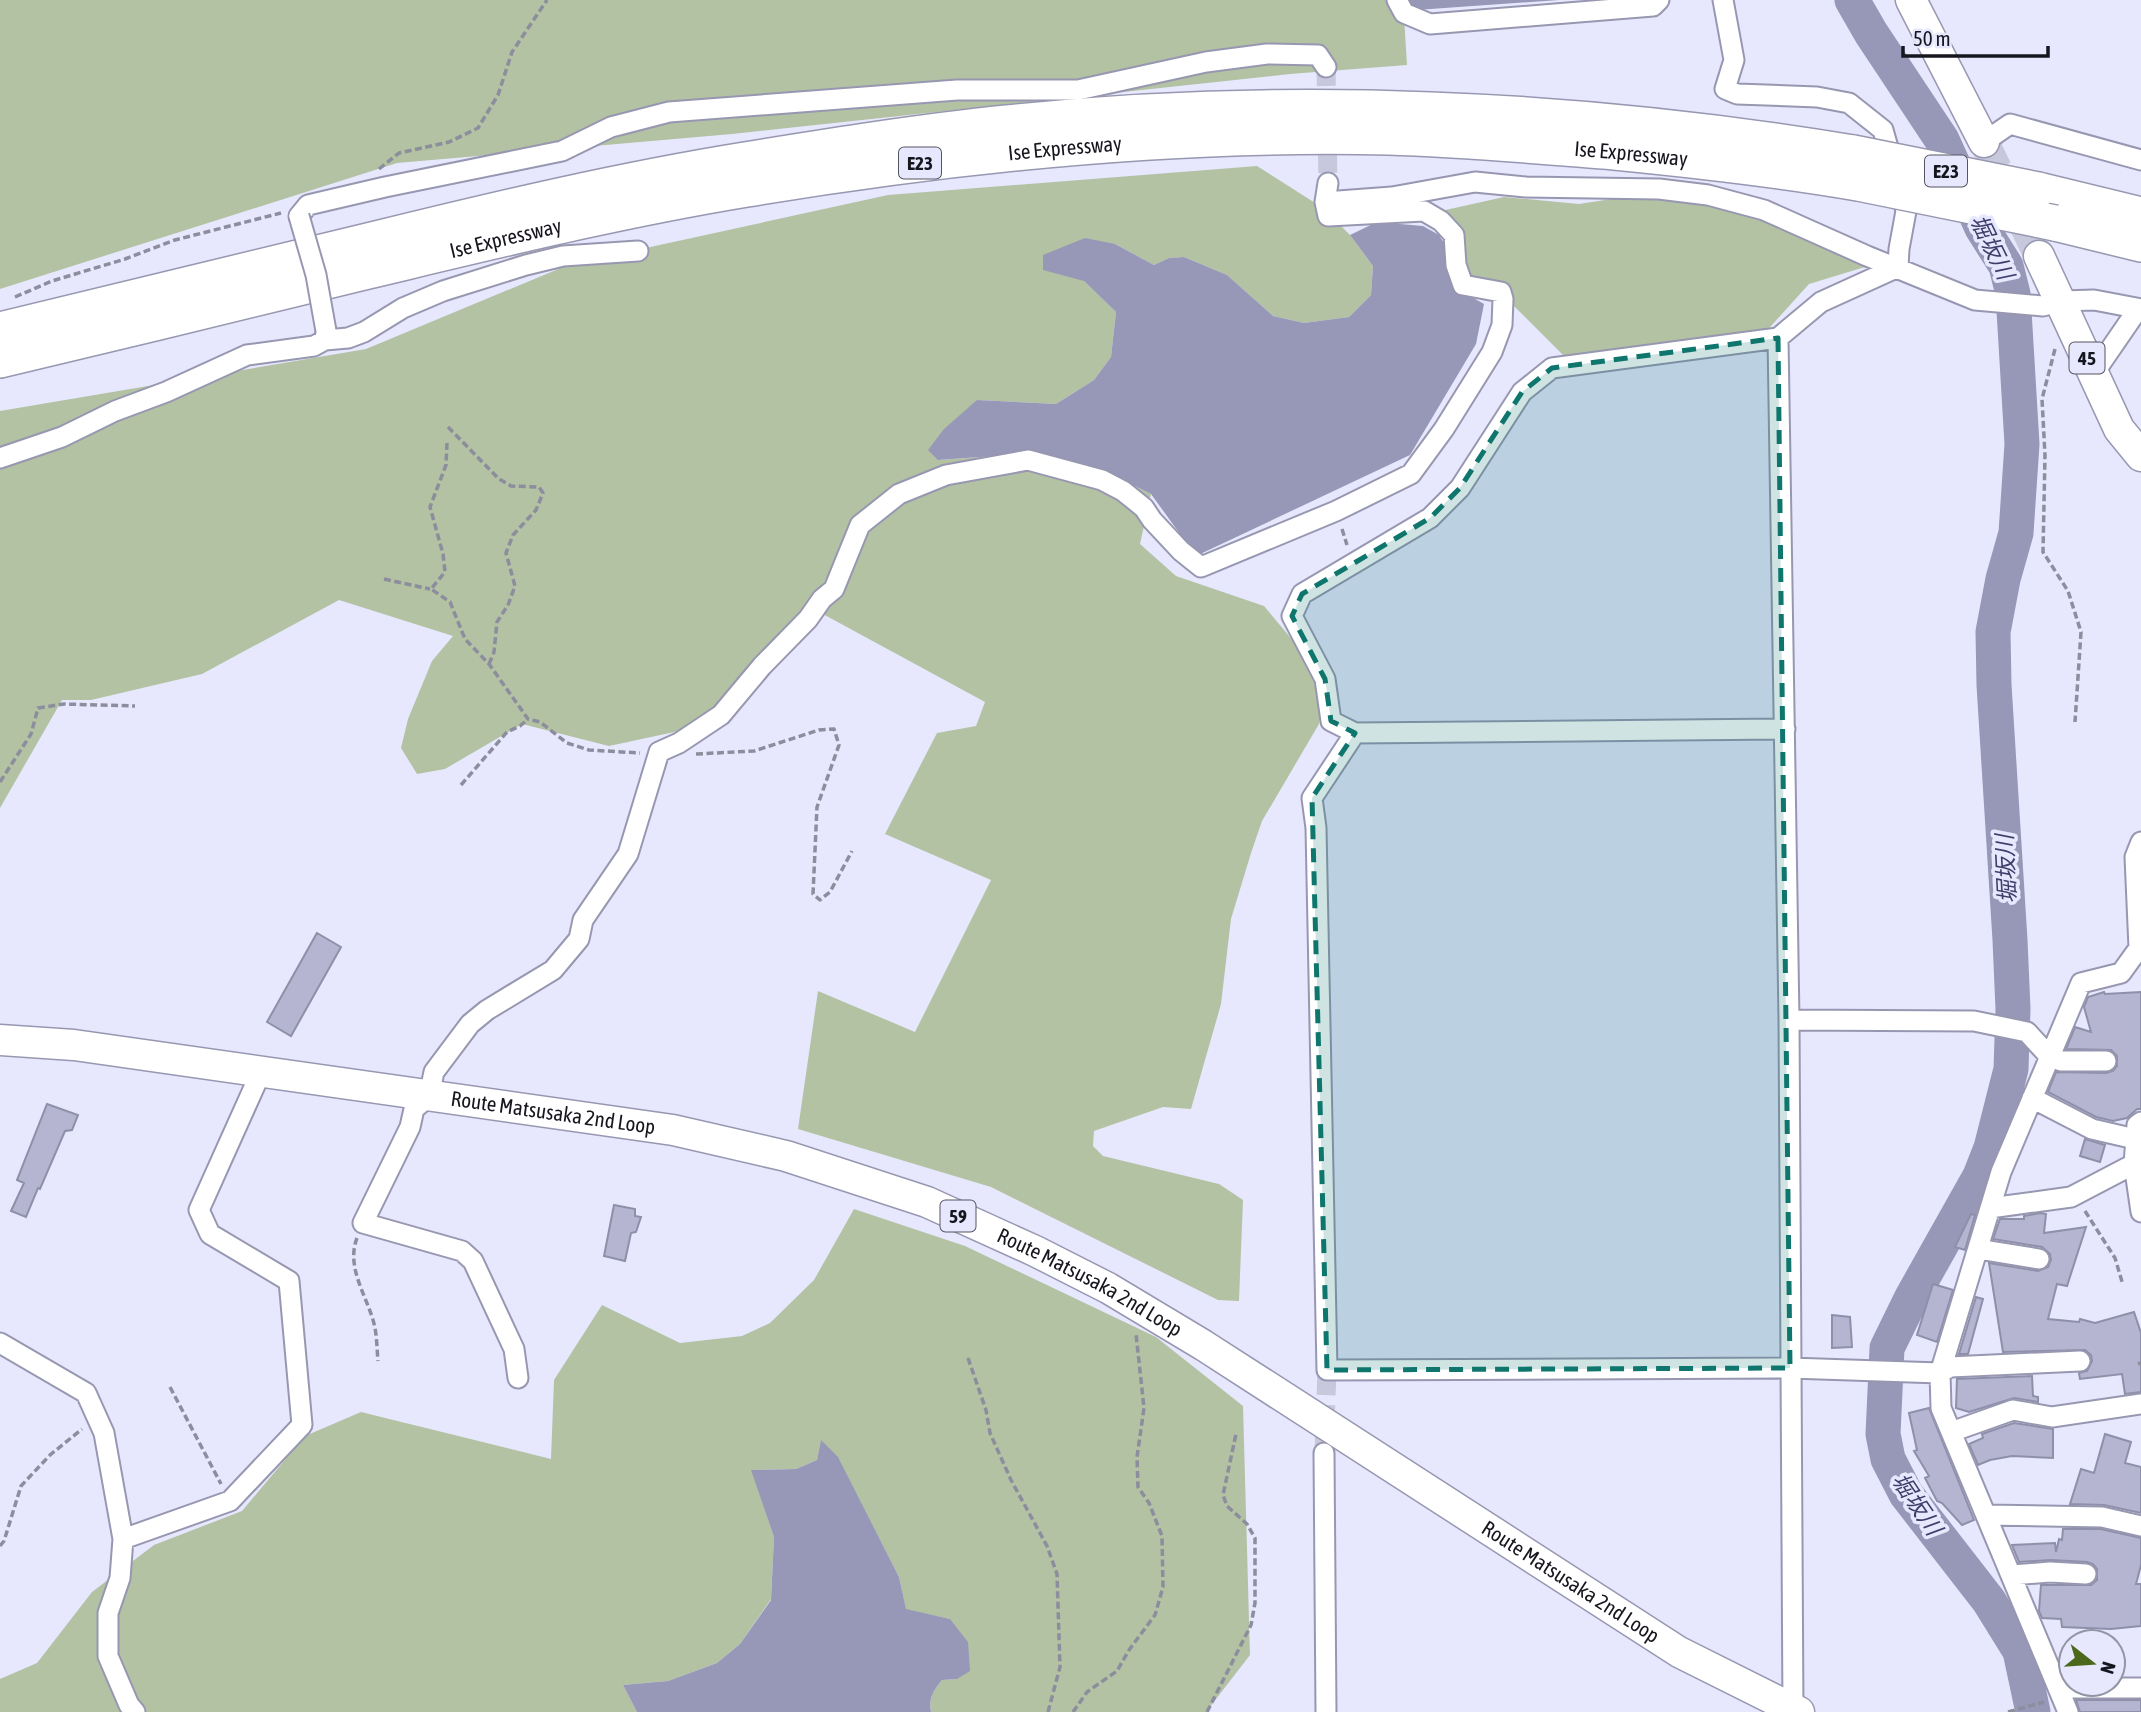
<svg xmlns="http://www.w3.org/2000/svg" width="2141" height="1712" font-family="'Asap Condensed','Noto Sans JP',sans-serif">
<rect width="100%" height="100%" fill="#e7e8fe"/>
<!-- green -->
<path fill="#b3c2a3" d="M0,0H1403L1407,65L1290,74L732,134L397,163L0,289Z
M1257,166L1323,208L1350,235L1373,266L1371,295L1349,317L1304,323L1273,316L1227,275L1184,257L1169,258L1154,265L1115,244L1084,281L1116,312L1111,357L1094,380L1056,404L977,400L939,460L1007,455L1092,477L1121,479L1151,494L1140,544L1176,576L1264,606L1295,643L1322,696L1319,724L1262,821L1251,853L1231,919L1221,1004L1191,1109L1163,1107L1094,1131L1093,1146L1103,1156L1219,1184L1243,1200L1239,1301L1218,1300L991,1187L798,1129L818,991L915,1032L991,880L885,834L937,733L976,726L985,702L821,613L734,683L716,709L693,728L609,746L522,724L445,769L417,774L401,748L408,719L432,661L453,636L339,600L202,674L91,700H62L0,808V411L366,349L568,265L888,195Z
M1670,190L1714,194L1878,263L1809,284L1762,336L1565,357L1514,306L1474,290L1432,213L1504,197L1579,204Z
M854,1209L965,1246L1156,1337L1243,1406L1250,1655L1206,1712H931C928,1698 934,1690 942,1680L957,1679L950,1619L906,1610L899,1577L838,1458L821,1441L817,1460L796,1469L752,1470L774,1537L771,1599L740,1644L717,1663L668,1681L623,1685L637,1712H0V1679L37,1663L92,1592L154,1545L242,1511L305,1436L361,1412L551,1459L554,1380L602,1305L680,1343L742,1336L770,1323L814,1280Z"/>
<!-- water -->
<path fill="#9797b7" d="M1402,0H1559L1402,11Z
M1377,222L1423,226L1439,235L1455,261L1448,276L1461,291L1484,304L1476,344L1410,455L1196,556L1151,494L1121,479L1092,477L1008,455L938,460L928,450L944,429L977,400L1056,404L1094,380L1111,357L1116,312L1084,281L1043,270V255L1085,238L1115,244L1154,265L1169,258L1184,257L1227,275L1273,316L1304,323L1349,317L1371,295L1373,266L1350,235Z
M821,1440L838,1457L899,1577L906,1609L950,1619L968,1642L970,1671L957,1679L942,1680C934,1690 928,1698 931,1712H637L623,1685L668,1681L717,1663L740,1644L771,1600L774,1537L751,1470L796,1469L817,1460Z"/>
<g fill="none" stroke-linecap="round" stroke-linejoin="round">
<!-- river -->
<path stroke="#9797b7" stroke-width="35" d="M1852,0L1871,33L1942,140L1982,228L2006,266L2013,294L2022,444L2016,533L2003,579L1993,632L1994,685L2010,940L2013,1009L2011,1069L1991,1148L1980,1176L1912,1297L1887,1348L1883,1434L1888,1459L1906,1494L1989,1601L2020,1651L2033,1712"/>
</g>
<!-- building -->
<path fill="#b5b5d1" stroke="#8e8fa9" stroke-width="2" d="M317,933L341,947L291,1036L267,1022Z
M2104,992L2105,994L2141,992V1109H2137L2127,1118L2113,1121L2096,1117L2048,1092L2056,1072L2106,1073L2113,1071L2117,1066V1056L2111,1050L2066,1049L2075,1027L2091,1032L2084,1007L2088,997Z
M47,1104L78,1115L72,1130L65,1131L40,1189L38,1188L26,1217L11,1211L24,1183L17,1180Z
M2085,1139L2105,1145L2100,1162L2080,1156Z
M614,1205L635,1209V1216L641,1217L636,1232L631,1233L625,1261L604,1256Z
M2041,1213L2046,1214L2044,1233L2086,1227L2067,1286L2057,1284L2048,1319L2079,1322L2080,1319L2095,1323L2134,1312L2141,1333V1392L2125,1394L2122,1374L2080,1379L2079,1373L2087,1371L2092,1361L2091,1355L2085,1350L2003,1352L1989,1263L2038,1271L2048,1267L2051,1260L2050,1254L2042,1247L1993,1239L2000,1219H2024V1216Z
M1971,1214L1975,1215L1965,1250L1955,1247Z
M1933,1284L1953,1290L1937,1342L1917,1335Z
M1976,1297L1983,1299L1968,1354H1959Z
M1832,1315L1850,1317L1852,1347L1832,1348Z
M2032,1376L2033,1396L2038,1397V1402L2014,1398L1969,1412L1956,1408L1957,1379Z
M1929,1408L1974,1520L1962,1525L1942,1503L1937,1501L1925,1478L1929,1476L1914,1451L1917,1450L1909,1413Z
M2014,1423L2053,1429V1458L2012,1456L1990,1460L1978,1465L1969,1444L1983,1438L1982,1434Z
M2105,1434L2131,1442L2125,1463L2141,1467V1513L2104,1505L2070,1504L2081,1469L2094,1473Z
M2063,1529H2101L2141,1538V1565L2136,1584H2141V1626L2111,1629L2062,1627L2061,1619L2042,1618L2039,1611L2041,1585H2091L2097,1580V1569L2093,1564L2087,1562L2051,1560L2019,1562L2012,1545L2055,1543L2056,1552L2059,1539L2062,1540Z
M2076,1700H2141V1712H2080Z"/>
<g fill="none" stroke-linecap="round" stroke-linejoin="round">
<!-- minor-tunnel -->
<path stroke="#c8c8dd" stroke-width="19" stroke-dasharray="19 10" stroke-linecap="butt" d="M1326,67L1328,183
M1324,1453L1327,1370"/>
<!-- primary-tunnel -->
<path stroke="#c8c8dd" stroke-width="30" stroke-dasharray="30 15" stroke-linecap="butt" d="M1984,142L2039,256"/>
<!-- minor casing -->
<g stroke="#9797b1" stroke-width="23">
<path id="minor" d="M1397,0L1404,13L1430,24L1653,6L1659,0
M1723,0L1734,60L1725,89L1737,94L1817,97L1849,103L1883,130L1906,211L1899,249L1898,267
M1984,142L2010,124L2141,160
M1328,183L1325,202L1392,197L1475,182L1526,187L1659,189L1708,195L1764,210L1867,256L1975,300L2043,306L2061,301L2094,300L2141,309
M299,216L308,205L385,187L562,151L611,127L669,112L957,90H1078L1206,62L1267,54L1318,55L1326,67
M1778,338L1789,1020L1793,1712
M325,340L348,338L364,332L403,308L443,291L526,265L563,256L638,251
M2094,373L2138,309
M0,458L62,437L115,411L166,392L247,355L314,346L325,340L326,331
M1785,729L1355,733L1331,721L1325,679L1292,616L1302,594L1430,518L1460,488L1522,392L1552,368L1778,338L1821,302L1898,267
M1355,733L1312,798L1316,828L1327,1370L1790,1368L1940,1373L1950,1367L2080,1361
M1789,1020L1974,1021L2027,1032L2049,1056L2061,1061H2106
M2032,1098L2092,1129L2135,1139
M1990,1208L2071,1197L2134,1164L2137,1125L2141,1122
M2141,1212L2134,1164L2141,1165
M1978,1249L2039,1259
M0,1343L86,1393L104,1433L123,1539L120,1578L108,1613V1656L129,1705L135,1712
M518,1378L514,1349L473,1261L462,1251L363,1223L410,1127L414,1109L429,1096L434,1072L470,1024L487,1010L553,970L579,939L583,920L628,854L659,752L679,743L721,715L762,666L808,619L822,599L834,589L860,525L899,494L946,475L1028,460L1102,480L1123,491L1144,508L1152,520L1181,551L1201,567L1336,511L1411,474L1444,429L1492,352L1502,325L1503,299L1501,292L1463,285L1456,265L1454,235L1441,221L1424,211L1328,216L1325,202
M1951,1432L2013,1410L2052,1417L2141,1404
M1324,1453L1326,1712
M1986,1515L2102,1517L2141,1526
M123,1539L230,1501L302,1425L289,1281L210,1234L199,1210L261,1072
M2012,1575L2050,1572L2086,1574
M2060,1688H2141
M2068,1712L1941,1408L1940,1373L2001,1172L2081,983L2121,973L2139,948L2135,857L2141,842"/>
</g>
<!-- primary casing -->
<g stroke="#9797b1" stroke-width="33">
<g id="primary">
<path d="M1911,0L1984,142"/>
<path d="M2039,256L2119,429L2141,456"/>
<path id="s1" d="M0,1040L74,1045L673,1130L786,1156L927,1202L1035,1251L1108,1288L1203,1345L1679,1652L1799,1712"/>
</g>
</g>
<!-- motorway casing -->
<g stroke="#9797b1" stroke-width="38">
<g id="motorway">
<path d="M2038,190L2141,215"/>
<path d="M2055,223L2141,244"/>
<path d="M0,330C125,300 251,269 376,239C498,209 621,180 745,160C832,146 919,132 1007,123C1287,94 1575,107 1853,153"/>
<path id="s2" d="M0,360C123,331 245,301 368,271C494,241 619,210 747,189C958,154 1173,132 1388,137C1463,139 1539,146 1614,152C1696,160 1777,169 1858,183"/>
</g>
</g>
<!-- path -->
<path stroke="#8c8d9d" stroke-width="3.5" stroke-dasharray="7 3.5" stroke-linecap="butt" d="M379,169L399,153L449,142L478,128L498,95L512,52L547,0
M15,297L52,281L125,259L175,240L281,213
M2055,349L2042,399L2045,455L2043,552L2068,591L2081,632L2075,722
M448,427L499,479L511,486L539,487L543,493L536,510L513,535L506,553L515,586L508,605L497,622L494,652L489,664
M447,443L446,465L430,507L443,554L445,572L431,589L450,602L465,639L489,664L528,719L540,722L567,743L589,750L640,753
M1342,529L1347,545
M384,579L430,589
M696,754L754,751L819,730L834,729L839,745L817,807L813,894L820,900L830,892L852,851
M0,782L31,734L38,708L64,704L135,706
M461,785L507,732L520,726L528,719
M2085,1211L2115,1258L2123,1285
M357,1238C345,1269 369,1298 375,1328C377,1339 377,1350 378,1361
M968,1358L986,1410L990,1433L1011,1480L1047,1546L1057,1574L1060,1667L1048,1712
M2138,1364L2141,1363
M170,1387L221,1484
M0,1546L4,1541L21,1486L50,1455L82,1429
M1073,1712L1087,1692L1117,1671L1129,1650L1155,1615L1163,1587L1162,1536L1149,1503L1138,1487L1137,1457L1144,1408L1136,1334
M1207,1712L1251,1625L1255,1603V1538L1247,1524L1227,1506L1223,1495L1236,1434
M2008,1712L2044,1702"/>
<!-- minor -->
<use href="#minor" stroke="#fff" stroke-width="19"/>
<!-- primary -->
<use href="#primary" stroke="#fff" stroke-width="30"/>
<!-- motorway -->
<use href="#motorway" stroke="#fff" stroke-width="35"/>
<!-- minor-bridge casing -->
<g stroke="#9797b1" stroke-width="23" stroke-linecap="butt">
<path id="minor-bridge" d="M299,216L316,275L326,331"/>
</g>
<!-- motorway-bridge casing -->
<g stroke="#9797b1" stroke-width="38" stroke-linecap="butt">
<path id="motorway-bridge" d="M1853,153L2038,190
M1858,183L2055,223"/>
</g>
<!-- minor-bridge -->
<use href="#minor-bridge" stroke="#fff" stroke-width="19"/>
<!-- motorway-bridge -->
<use href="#motorway-bridge" stroke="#fff" stroke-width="35"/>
</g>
<!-- marked area -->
<path fill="#0f766e" fill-opacity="0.2" stroke="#0f766e" stroke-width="5" stroke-dasharray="14 9" stroke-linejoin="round" d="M1778,338L1790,1368L1327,1370L1312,798L1355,733L1331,721L1325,679L1292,616L1302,594L1430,518L1460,488L1522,392L1552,368Z"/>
<g text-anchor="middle" stroke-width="7" stroke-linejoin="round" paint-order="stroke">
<!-- shield labels -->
<g fill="#e7e8fe" stroke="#555562" stroke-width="2">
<rect x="899" y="147.5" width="42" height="31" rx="5"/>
<rect x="1925" y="155.5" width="42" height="31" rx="5"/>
<rect x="2069.5" y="342.5" width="35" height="31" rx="5"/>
<rect x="940.5" y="1200.5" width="35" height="31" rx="5"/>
</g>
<g font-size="19" font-weight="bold" fill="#16161f">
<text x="920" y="170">E23</text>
<text x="1946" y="178">E23</text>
<text x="2087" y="365">45</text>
<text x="958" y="1223">59</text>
</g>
<!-- street labels -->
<g font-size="21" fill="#16161f" stroke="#e7e8fe">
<text dy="7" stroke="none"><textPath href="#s2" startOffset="1087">Ise Expressway</textPath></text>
<text dy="7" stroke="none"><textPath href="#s2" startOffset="1654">Ise Expressway</textPath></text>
<text dy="7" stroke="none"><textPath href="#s2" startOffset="520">Ise Expressway</textPath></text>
<text dy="7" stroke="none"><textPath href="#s1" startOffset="558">Route Matsusaka 2nd Loop</textPath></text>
<text dy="7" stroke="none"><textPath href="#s1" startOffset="1125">Route Matsusaka 2nd Loop</textPath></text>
<text dy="7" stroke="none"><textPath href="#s1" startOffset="1692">Route Matsusaka 2nd Loop</textPath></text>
</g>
<!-- water labels -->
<g font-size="23" font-style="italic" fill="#3f3d6a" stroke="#e7e8fe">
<text transform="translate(1992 247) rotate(64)" y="8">堀坂川</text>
<text transform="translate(2006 869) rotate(-93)" y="8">堀坂川</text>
<text transform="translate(1917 1504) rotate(56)" y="8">堀坂川</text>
</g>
</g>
<!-- north arrow -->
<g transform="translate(2092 1663) rotate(107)"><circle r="33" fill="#e7e8fe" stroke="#9394a5" stroke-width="2"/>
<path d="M0-5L12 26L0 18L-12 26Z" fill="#4b681b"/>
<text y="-10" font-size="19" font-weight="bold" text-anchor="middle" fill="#16161f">N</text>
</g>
<!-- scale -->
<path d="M1903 46v10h145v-10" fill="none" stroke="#16161f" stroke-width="3.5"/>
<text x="1913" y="46" font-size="21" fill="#16161f" stroke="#e7e8fe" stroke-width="5" paint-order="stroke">50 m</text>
</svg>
